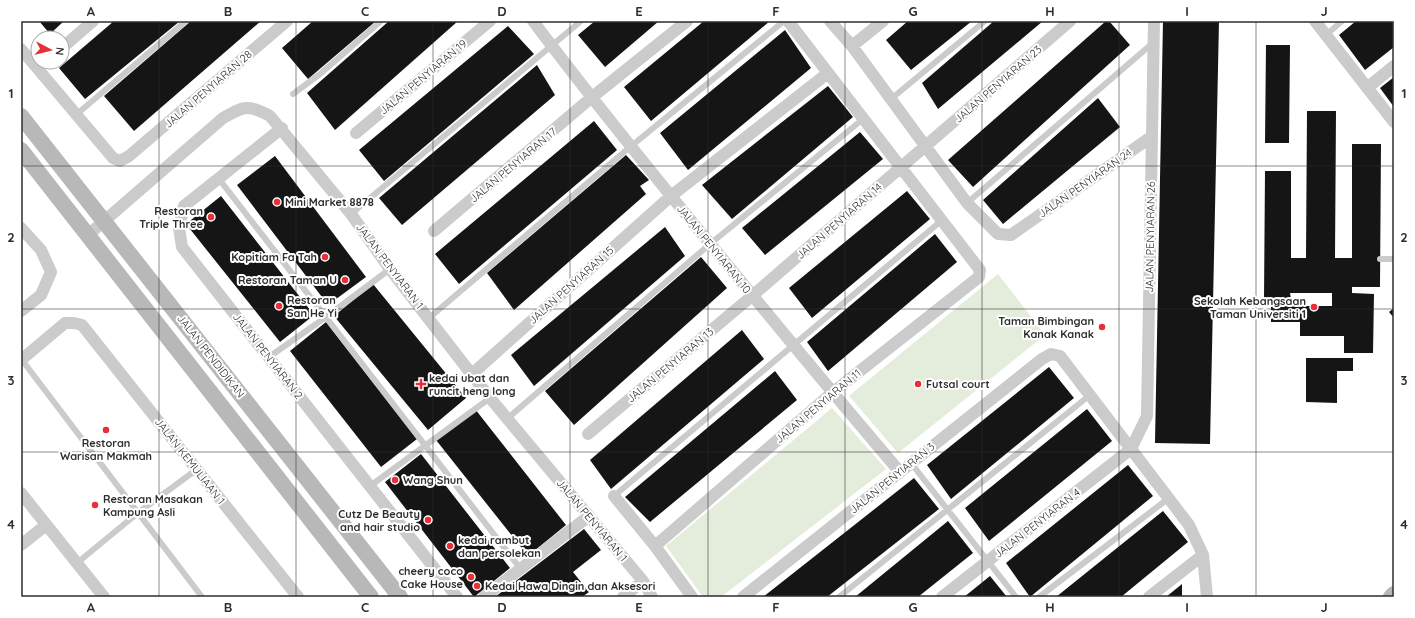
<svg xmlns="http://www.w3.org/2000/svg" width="1415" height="618" font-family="Quicksand,sans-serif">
<rect width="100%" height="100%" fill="#fff"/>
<!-- green -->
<path fill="#e4ecdc" d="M998,274L1045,335L898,453L849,396Z
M832,408L886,469L721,597H703L666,546Z"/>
<!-- building -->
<path fill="#151515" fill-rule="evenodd" d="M39,21H64L50,34Z
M114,21H180L85,99L59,68Z
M191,21H261L134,131L104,96Z
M313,21H376L308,79L282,48Z
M389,21H458L335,130L307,93Z
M595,21H659L605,67L578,35Z
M704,21H770L651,121L624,87Z
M908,21H972L911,70L886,40Z
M994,21H1043L938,109L922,83Z
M1106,21H1109L1130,45L973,187L948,160Z
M1163,21H1219L1210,444L1155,443Z
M1356,21H1394V47L1365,70L1339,35Z
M508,26L534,54L384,181L359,150Z
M785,30L811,68L688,170L660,133Z
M1266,45H1290L1289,143H1265Z
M537,65L555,95L402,225L379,198Z
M1394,77V107L1380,88Z
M828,86L853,117L732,219L702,185Z
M1098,98L1120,127L1003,224L983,200Z
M1307,111H1336L1335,258H1352V144H1381L1380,287H1352V293L1374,294L1373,353H1344V336H1300V322H1271V299H1264L1265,171H1291V258H1306ZM1290,293H1332V306H1300L1301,299H1291Z
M594,121L617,150L459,284L435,254Z
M860,132L883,159L765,255L742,228Z
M626,155L649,180L640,186L646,194L514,310L487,273Z
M275,156L366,277L328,305L237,185Z
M907,191L930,219L812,318L789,288Z
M221,196L314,315L280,342L186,224Z
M665,227L685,256L534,386L511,355Z
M935,234L957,262L828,371L807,342Z
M701,257L727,288L574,425L545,391Z
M373,284L466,398L428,430L334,316Z
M1394,308V318L1389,312Z
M326,322L417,439L381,467L290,351Z
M742,330L764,359L611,489L590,460Z
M1306,358H1353V371H1337V403L1306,402Z
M1049,367L1074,398L951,499L927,465Z
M775,371L797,400L650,522L625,497Z
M475,409L566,525L528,556L436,440Z
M1087,409L1112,441L989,541L965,508Z
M421,454L510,568L474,597L385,482Z
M1128,465L1153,496L1030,597L1006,563Z
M914,478L939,509L827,597H763Z
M1163,511L1188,542L1121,597H1056Z
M948,521L973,553L918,597H855Z
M584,529L601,550L573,572L589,592L582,597H495Z
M990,576L1007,597H964Z
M1182,584V597H1166Z"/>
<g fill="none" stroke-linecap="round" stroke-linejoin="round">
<!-- lane -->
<path stroke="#cbcbcb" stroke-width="6" d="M1326,35L1342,21
M293,94L320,74L381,21
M891,99L985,21
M77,114L186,21
M219,179L520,568
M967,203L1154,42
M351,214L581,21
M1380,259H1394
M429,318L624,152L784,21
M269,357L326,317L390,269
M22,360L202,597
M508,418L710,244L863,119
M911,463L1016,597
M370,486L490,398
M614,496L941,221
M77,563L139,512L196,470
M839,597L1090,395
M1039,597L1169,498"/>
<!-- street -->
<path stroke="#cbcbcb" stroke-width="12" d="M533,21C591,98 651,172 712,246C774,322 836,397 900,472
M830,21L852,46L967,203L998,234L1011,235L1151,137
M1315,21L1394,122
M852,46L883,21
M62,48L93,21
M21,49L113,158L120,161L129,156L287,21
M1367,88L1394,66
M282,128L184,206L179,228L182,247L457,597
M356,133L490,21
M21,228L41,250L51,272L41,295L21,311
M434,231L591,98L687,21
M88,235L223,118C244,106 248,104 270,116L351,214L390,269L490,398L643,581L652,597
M21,360L65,323H74L82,325L298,597
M472,374L671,196L828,73
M588,434L752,296L1070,21
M21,493L104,597
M614,496L655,546L692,597
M21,545L46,525
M655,546L832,393L979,277L980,270L788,21
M484,597L589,516
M623,597L643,581
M743,597L1042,359L1051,354L1060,356L1189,525L1203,555L1207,597
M942,597L1131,449L1147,416L1154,21
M1149,597L1203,555"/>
<!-- secondary -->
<path stroke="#b8b8b8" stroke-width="16" d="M21,116L400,597
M21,150L371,597
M1391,597L1394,594"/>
</g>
<!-- grid -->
<path fill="none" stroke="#2e2e2e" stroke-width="1" stroke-opacity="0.55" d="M159,21V597M296,21V597M433,21V597M570,21V597M708,21V597M845,21V597M982,21V597M1119,21V597M1256,21V597M21,166H1394M21,309H1394M21,452H1394"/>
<!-- markers -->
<g fill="#e82e38" stroke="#fff" stroke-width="1.5">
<circle cx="277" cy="202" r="4"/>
<circle cx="211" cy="217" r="4"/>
<circle cx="325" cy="257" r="4"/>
<circle cx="345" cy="280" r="4"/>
<circle cx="279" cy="306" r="4"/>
<circle cx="1314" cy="307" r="4"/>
<circle cx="1102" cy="327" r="4"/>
<path d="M419 378h4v4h4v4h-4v4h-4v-4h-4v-4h4z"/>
<circle cx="918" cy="384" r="4"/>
<circle cx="106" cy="430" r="4"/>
<circle cx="395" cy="480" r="4"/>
<circle cx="95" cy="505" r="4"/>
<circle cx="428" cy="520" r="4"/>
<circle cx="450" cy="546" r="4"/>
<circle cx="471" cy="577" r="4"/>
<circle cx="477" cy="586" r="4"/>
</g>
<g text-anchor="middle" stroke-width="4" stroke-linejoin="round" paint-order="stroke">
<!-- street labels -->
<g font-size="11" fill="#2e2e2e" stroke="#fff">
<text transform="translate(423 77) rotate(-40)" y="4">JALAN PENYIARAN 19</text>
<text transform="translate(998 84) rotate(-41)" y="4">JALAN PENYIARAN 23</text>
<text transform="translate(208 89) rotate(-41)" y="4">JALAN PENYIARAN 28</text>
<text transform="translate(513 165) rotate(-40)" y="4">JALAN PENYIARAN 17</text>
<text transform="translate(1085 183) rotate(-35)" y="4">JALAN PENYIARAN 24</text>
<text transform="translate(839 221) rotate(-41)" y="4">JALAN PENYIARAN 14</text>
<text transform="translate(1150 237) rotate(-89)" y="4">JALAN PENYIARAN 26</text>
<text transform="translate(714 249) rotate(51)" y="4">JALAN PENYIARAN 10</text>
<text transform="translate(390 266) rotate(53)" y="4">JALAN PENYIARAN 1</text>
<text transform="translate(571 285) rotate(-42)" y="4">JALAN PENYIARAN 15</text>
<text transform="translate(211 356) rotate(52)" y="4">JALAN PENDIDIKAN</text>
<text transform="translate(268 356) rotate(52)" y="4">JALAN PENYIARAN 2</text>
<text transform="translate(670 365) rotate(-40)" y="4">JALAN PENYIARAN 13</text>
<text transform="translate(818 406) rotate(-40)" y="4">JALAN PENYIARAN 11</text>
<text transform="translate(190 461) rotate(52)" y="4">JALAN KEMULIAAN 1</text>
<text transform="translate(892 478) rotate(-39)" y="4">JALAN PENYIARAN 3</text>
<text transform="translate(592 520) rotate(50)" y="4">JALAN PENYIARAN 1</text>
<text transform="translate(1037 523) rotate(-38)" y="4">JALAN PENYIARAN 4</text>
</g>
<!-- poi labels -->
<g font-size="11" font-weight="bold" fill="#2e2e2e" stroke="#fff" text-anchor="start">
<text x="285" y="206">Mini Market 8878</text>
<text x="203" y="215" text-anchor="end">Restoran<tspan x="203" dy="13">Triple Three</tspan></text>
<text x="317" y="261" text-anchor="end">Kopitiam Fa Tah</text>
<text x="337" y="284" text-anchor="end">Restoran Taman U</text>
<text x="287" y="304">Restoran<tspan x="287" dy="13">San He Yi</tspan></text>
<text x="1306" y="305" text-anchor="end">Sekolah Kebangsaan<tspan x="1306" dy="13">Taman Universiti 1</tspan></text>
<text x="1094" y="325" text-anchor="end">Taman Bimbingan<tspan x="1094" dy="13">Kanak Kanak</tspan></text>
<text x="429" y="382">kedai ubat dan<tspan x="429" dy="13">runcit heng long</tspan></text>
<text x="926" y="388">Futsal court</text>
<text x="106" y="447" text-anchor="middle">Restoran<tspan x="106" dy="13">Warisan Makmah</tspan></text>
<text x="403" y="484">Wang Shun</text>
<text x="103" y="503">Restoran Masakan<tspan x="103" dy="13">Kampung Asli</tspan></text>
<text x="420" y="518" text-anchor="end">Cutz De Beauty<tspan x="420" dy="13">and hair studio</tspan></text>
<text x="458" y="544">kedai rambut<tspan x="458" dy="13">dan persolekan</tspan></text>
<text x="463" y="575" text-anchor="end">cheery coco<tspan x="463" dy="13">Cake House</tspan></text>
<text x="485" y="590">Kedai Hawa Dingin dan Aksesori</text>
</g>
</g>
<!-- border -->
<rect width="1415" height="618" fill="none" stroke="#ffffff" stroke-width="44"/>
<!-- north arrow -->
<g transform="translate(50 50) rotate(97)"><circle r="19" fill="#ffffff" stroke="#ababab"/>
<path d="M0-3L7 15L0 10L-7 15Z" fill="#e82e38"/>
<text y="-6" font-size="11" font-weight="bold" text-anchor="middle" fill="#2e2e2e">N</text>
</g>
<rect x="22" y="22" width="1371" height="574" fill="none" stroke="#2e2e2e" stroke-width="1.5"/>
<g font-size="13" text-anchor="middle" font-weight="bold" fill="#2e2e2e">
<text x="91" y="16">A</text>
<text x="228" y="16">B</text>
<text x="365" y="16">C</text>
<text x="502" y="16">D</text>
<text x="639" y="16">E</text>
<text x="776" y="16">F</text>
<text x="913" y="16">G</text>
<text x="1050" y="16">H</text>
<text x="1187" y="16">I</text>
<text x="1324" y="16">J</text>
<text x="11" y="98">1</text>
<text x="1404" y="98">1</text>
<text x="11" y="242">2</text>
<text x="1404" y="242">2</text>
<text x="11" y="385">3</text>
<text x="1404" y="385">3</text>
<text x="11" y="529">4</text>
<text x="1404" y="529">4</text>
<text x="91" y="612">A</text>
<text x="228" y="612">B</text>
<text x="365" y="612">C</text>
<text x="502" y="612">D</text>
<text x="639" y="612">E</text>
<text x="776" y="612">F</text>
<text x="913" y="612">G</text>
<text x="1050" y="612">H</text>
<text x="1187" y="612">I</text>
<text x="1324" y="612">J</text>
</g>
</svg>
